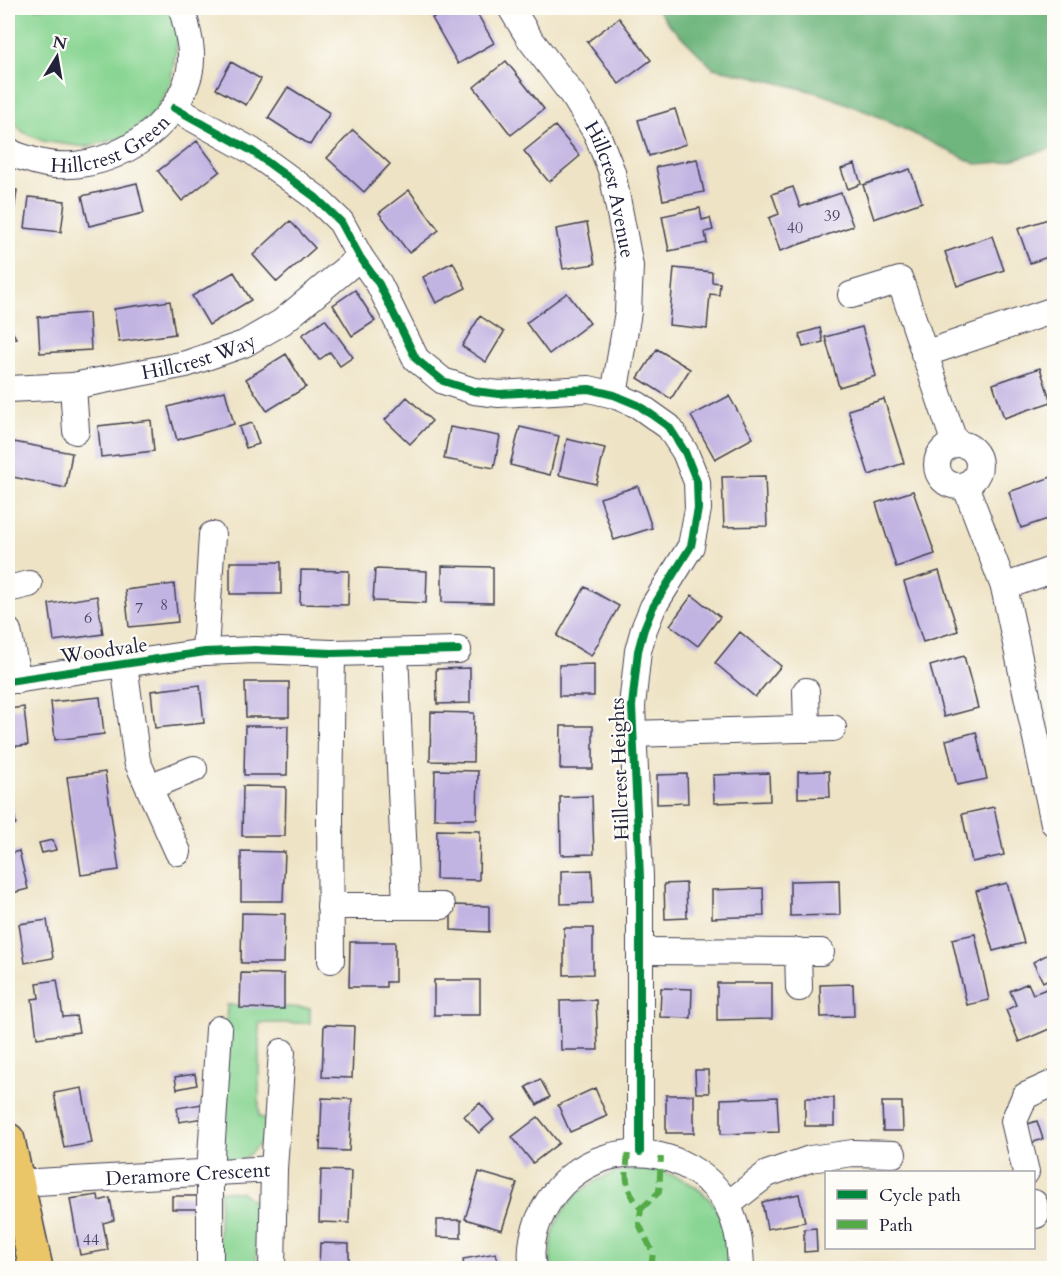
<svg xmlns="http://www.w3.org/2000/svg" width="1062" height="1276" font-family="Cardo,serif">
<rect width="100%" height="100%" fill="#fdfcf7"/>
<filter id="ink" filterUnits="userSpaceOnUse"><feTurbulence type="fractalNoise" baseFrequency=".0167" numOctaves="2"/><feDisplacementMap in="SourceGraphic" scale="12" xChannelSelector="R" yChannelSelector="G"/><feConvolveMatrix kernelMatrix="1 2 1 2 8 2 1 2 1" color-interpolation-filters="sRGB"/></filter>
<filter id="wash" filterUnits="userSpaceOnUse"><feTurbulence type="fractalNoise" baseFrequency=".008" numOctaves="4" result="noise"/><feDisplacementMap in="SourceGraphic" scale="24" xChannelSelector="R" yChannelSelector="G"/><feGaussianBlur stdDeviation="1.35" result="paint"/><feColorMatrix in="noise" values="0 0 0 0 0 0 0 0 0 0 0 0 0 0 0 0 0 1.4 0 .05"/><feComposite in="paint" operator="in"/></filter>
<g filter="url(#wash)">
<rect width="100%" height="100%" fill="#eee3c5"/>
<!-- green -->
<path fill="#89d593" stroke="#567c67" stroke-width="1.5" d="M8,8H171L179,32L170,85L155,112L125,137L85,147L43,141L23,132L8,116Z
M227,1005L310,1008V1023H259V1116L267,1120L265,1139L243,1160L219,1159Z
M636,1168C674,1170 712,1188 725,1226C729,1239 729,1255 730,1268H551C545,1213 583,1176 636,1168Z
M220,1191L241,1192L258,1205L256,1268H218Z"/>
<!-- forest -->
<path fill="#6eb67d" stroke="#486c5c" stroke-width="1.5" d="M656,8H1054V148L1003,162L976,164L875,115L822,94L752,76L713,68L668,23Z"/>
<g id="blocks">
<!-- building -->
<path fill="#c2b4e2" d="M206,8H229L208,13Z
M451,8H474L494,43L458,64L432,18Z
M619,18L651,60L619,84L587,42Z
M506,61L544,109L511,135L474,87Z
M231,62L261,79L246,105L216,89Z
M288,87L330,113L310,145L268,118Z
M675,109L686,144L649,156L638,120Z
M555,126L580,156L549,182L524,151Z
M353,130L390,164L364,192L327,158Z
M197,141L220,171L182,201L158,171Z
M697,159L704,192L663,200L656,167Z
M855,164L861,184L848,189L841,169Z
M910,169L922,202L874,219L863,185Z
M137,183L144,213L89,226L82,196Z
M793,187L800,207L841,193L853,226L780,251L769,218L779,214L772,194Z
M8,188L17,190L12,225H8Z
M409,190L439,230L409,253L379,213Z
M29,197L65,201L61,232L25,228Z
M700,208L702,220L710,218L713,230L705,232L707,243L669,251L662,216Z
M1054,217V255L1030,263L1018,229Z
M290,221L315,248L277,282L253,255Z
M587,223L595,264L563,269L556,229Z
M992,236L1004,270L957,286L945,252Z
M453,262L466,288L436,303L423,277Z
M674,268L712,272V282L720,283L719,295L710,294L707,329L669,325Z
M234,272L251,300L209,325L192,296Z
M355,290L375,321L352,336L333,305Z
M567,293L590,323L549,354L526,323Z
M170,301L175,334L119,342L114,309Z
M89,313L91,350L40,353L38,317Z
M480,316L504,332L486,362L462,346Z
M325,319L353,357L340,366L330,352L319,360L302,335Z
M8,325L16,338L8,343Z
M862,327L876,376L839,387L825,337Z
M820,328L823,342L803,347L799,334Z
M657,349L690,369L671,399L638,378Z
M286,354L306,387L267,411L246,379Z
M1040,368L1051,402L1004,418L993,384Z
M225,391L234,424L177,440L168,407Z
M729,396L753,438L715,459L691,416Z
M407,397L432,421L410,444L385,420Z
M884,399L904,463L869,475L848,410Z
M151,420L154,451L101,457L98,426Z
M252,423L259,444L246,448L239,427Z
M450,427L500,436L494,468L444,459Z
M520,427L559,436L550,475L510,465Z
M567,439L605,448L596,484L559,475Z
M14,442L72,453L66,488L8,476Z
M765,476L767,526L724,527L722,477Z
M1054,476V517L1021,528L1009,492Z
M638,486L652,528L614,540L600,498Z
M913,491L935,554L896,567L876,503Z
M230,562H281V594H230Z
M442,566L493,567V603L442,602Z
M375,569L427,571L426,603L373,601Z
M301,570L349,571L348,605L300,604Z
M939,571L958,631L923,642L904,582Z
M174,584L178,622L129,627L125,590Z
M585,587L619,606L591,656L557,636Z
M692,595L720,617L698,646L670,625Z
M97,596L103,634L54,641L49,604Z
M1054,625V640L1050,627Z
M740,632L781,666L755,697L715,663Z
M964,656L978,708L944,717L930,666Z
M594,664V696H559V665Z
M470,668V703L437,704L436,669Z
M245,682H289V717H246Z
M200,685L204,723L155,728L151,691Z
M100,697L104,734L55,740L51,702Z
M24,707L28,745L8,747V709Z
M431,712L474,713L473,762L430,761Z
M245,726H288L287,775H244Z
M561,726H593V769H560Z
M976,732L987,779L957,785L946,740Z
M435,770L478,771L477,819H434Z
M829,771L830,797L798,798V772Z
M105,772L119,870L81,875L67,777Z
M769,773L770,801L714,803L713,775Z
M687,774L688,803L657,804V775Z
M243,786L286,787L285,836H242Z
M8,787L16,824L8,826Z
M592,796L594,854L561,855L560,797Z
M994,807L1004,855L972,862L962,814Z
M437,830L480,831L479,880L436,879Z
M53,840L56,850L42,853L39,843Z
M19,851L28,889L8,894V854Z
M241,851L285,852L283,901H241Z
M592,870L593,903L561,904V871Z
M839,880L840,915L790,916V881Z
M686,883L687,918L665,919L664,884Z
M1007,883L1024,943L993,951L976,891Z
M763,888L764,916L712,918V890Z
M451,905L489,906V932L451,930Z
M242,913L285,914L284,963H241Z
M47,920L53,958L25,963L19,924Z
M564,928H593V974L564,975Z
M975,934L989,1000L967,1005L952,939Z
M350,942H395V982H386V987H349Z
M1054,951V976L1043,982L1033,962Z
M241,973L284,974V1009L240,1008Z
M57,980L63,1017L76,1016L79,1032L37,1038L32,999L39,998L37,983Z
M434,980H480V1015H434Z
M717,983H772V1019L717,1020Z
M1028,983L1033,994L1052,987L1054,993V1027L1019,1042L1006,1010L1016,1005L1010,991Z
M853,984L854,1016L821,1017L820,985Z
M661,988L692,989L691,1018L660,1017Z
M596,1000L598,1050H561L560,1001Z
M324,1025L354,1026L352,1078L322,1077Z
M695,1070H708L709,1093H696Z
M195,1074L197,1085L177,1089L175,1077Z
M540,1079L550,1097L537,1105L526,1087Z
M82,1088L92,1143L64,1148L54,1093Z
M595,1088L607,1116L570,1132L558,1105Z
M666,1095H694V1133H666Z
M777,1097L779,1132L721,1134V1099Z
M322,1098L352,1099L349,1151L320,1150Z
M805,1098H834V1126H805Z
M882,1102H902L903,1131H883Z
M480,1103L494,1120L479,1133L464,1116Z
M202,1104L204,1118L179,1122L177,1108Z
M538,1117L559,1143L533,1163L512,1137Z
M1037,1121L1043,1139L1028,1144L1022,1126Z
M321,1170L351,1171L349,1223L319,1222Z
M479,1172L517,1183L502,1230L465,1219Z
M799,1194L805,1222L767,1229L762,1202Z
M98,1195L99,1201L110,1198L114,1220L103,1223L108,1250L80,1255L70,1199Z
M172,1196H198V1209H172Z
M437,1220H461V1238L437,1237Z
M816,1228L817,1251L804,1252V1229Z
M320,1243L349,1244V1268H319Z
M496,1253L499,1268H464L463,1259Z"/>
</g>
</g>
<g filter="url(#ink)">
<use href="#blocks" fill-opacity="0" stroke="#413f50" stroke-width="1.5"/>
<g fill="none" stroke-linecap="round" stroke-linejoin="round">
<!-- minor casing -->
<g stroke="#413f50" stroke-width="28">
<g id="minor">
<path id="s1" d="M511,8L530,39L575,98L597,134L612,172L630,266L628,312L614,395"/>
<path d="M174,108L252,151L315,197L341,222L360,257L379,284L416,359L443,381L474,391L499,394L589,389L614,395L638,405L669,427L685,452L697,482L698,509L691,546L653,607L644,629L638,651L632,706L640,877V1152"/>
<path id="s2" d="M8,150C13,155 21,157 28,159C90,182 172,139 189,75C195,52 187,30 182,8"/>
<path d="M851,295L900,280L955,444"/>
<path d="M924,354L1054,310"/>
<path d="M73,386L76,431"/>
<path id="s3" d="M8,389L73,386L186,364L244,344L282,322L360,257"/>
<circle cx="958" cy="465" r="21"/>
<path d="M965,485L1004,587L1054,823"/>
<path d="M1004,587L1054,569"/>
<path d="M8,589L29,584"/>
<path d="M8,631L18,680"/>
<path d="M205,652L212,535"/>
<path d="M395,652L406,905"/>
<path d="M124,664L137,761L178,852"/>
<path d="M8,681L205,652L255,650L332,653L458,650"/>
<path d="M806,691L807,729"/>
<path d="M632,734L833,728"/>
<path d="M149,787L194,769"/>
<path d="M330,906H442"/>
<path d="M640,951L821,952"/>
<path d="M798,951L799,988"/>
<path d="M331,960L330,815L332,653"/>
<path d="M1026,1172L1014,1121L1025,1096L1054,1083"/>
<path id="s4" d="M18,1183L274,1169L282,1052"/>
<path d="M1034,1203L1036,1215"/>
<path d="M727,1205L767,1174L810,1159L853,1153L893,1154"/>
<path d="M210,1268V1172L219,1029"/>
<path d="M272,1268L274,1169"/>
<path d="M533,1268C529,1249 534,1228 543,1211C571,1156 637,1137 690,1168C705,1177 721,1191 728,1207C739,1229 740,1244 741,1268"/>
</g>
</g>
<!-- major casing -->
<g stroke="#413f50" stroke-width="36">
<path id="major" d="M8,1140L36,1268"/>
</g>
<!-- minor -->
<use href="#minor" stroke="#fff" stroke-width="26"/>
<!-- major -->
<use href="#major" stroke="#ebc669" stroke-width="33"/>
<!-- quiet -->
<path stroke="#53aa46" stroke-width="6" stroke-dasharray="12 6" stroke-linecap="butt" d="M628,1154C625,1178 625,1189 641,1209L639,1224L653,1253L651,1268
M641,1209L659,1192L661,1157"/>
<!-- cycleway casing -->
<g stroke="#fdfcf7" stroke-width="11">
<path id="cycleway" d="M174,108L252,151L315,197L341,222L360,257L379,284L416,359L443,381L474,391L499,394L589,389L614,395L638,405L669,427L685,452L697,482L698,509L691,546L653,607L644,629L638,651L632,706L640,877V1152
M8,681L205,652L255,650L332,653L458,650"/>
</g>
<!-- cycleway -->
<use href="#cycleway" stroke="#00873e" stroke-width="8"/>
</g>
</g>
<g text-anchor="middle" stroke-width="4.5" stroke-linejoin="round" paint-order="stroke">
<!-- number labels -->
<g font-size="16" fill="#4a4665">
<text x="832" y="221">39</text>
<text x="795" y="233">40</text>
<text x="164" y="610">8</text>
<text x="139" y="613">7</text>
<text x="88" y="623">6</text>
<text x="91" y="1245">44</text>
</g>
<!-- street labels -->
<g font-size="20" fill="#22223b" stroke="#fdfcf7">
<text dy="7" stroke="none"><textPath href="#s2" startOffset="110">Hillcrest Green</textPath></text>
<text dy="7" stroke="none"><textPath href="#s1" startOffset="210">Hillcrest Avenue</textPath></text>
<text dy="7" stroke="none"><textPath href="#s3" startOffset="194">Hillcrest Way</textPath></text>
<text transform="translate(104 650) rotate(-8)" y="7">Woodvale</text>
<text transform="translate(619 769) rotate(-92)" y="7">Hillcrest Heights</text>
<text dy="7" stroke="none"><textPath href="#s4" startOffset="170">Deramore Crescent</textPath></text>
</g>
</g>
<!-- margin -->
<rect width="1062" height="1276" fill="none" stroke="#fdfcf7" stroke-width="30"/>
<!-- legend -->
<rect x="825" y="1171" width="210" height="78" fill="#fdfcf7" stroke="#a5a5ac" stroke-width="1.5"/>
<rect x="837" y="1190" width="30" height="9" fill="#00873e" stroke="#a5a5ac" stroke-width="1.5"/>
<text x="879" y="1201" font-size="18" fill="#22223b">Cycle path</text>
<rect x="837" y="1220" width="30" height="9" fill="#53aa46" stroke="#a5a5ac" stroke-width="1.5"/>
<text x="879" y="1231" font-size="18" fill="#22223b">Path</text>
<!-- north arrow -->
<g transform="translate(57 57) rotate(11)" stroke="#fdfcf7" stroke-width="4.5" paint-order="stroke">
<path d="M0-4.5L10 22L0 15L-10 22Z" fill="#22223b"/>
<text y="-9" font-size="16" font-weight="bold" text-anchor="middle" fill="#22223b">N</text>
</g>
</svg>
